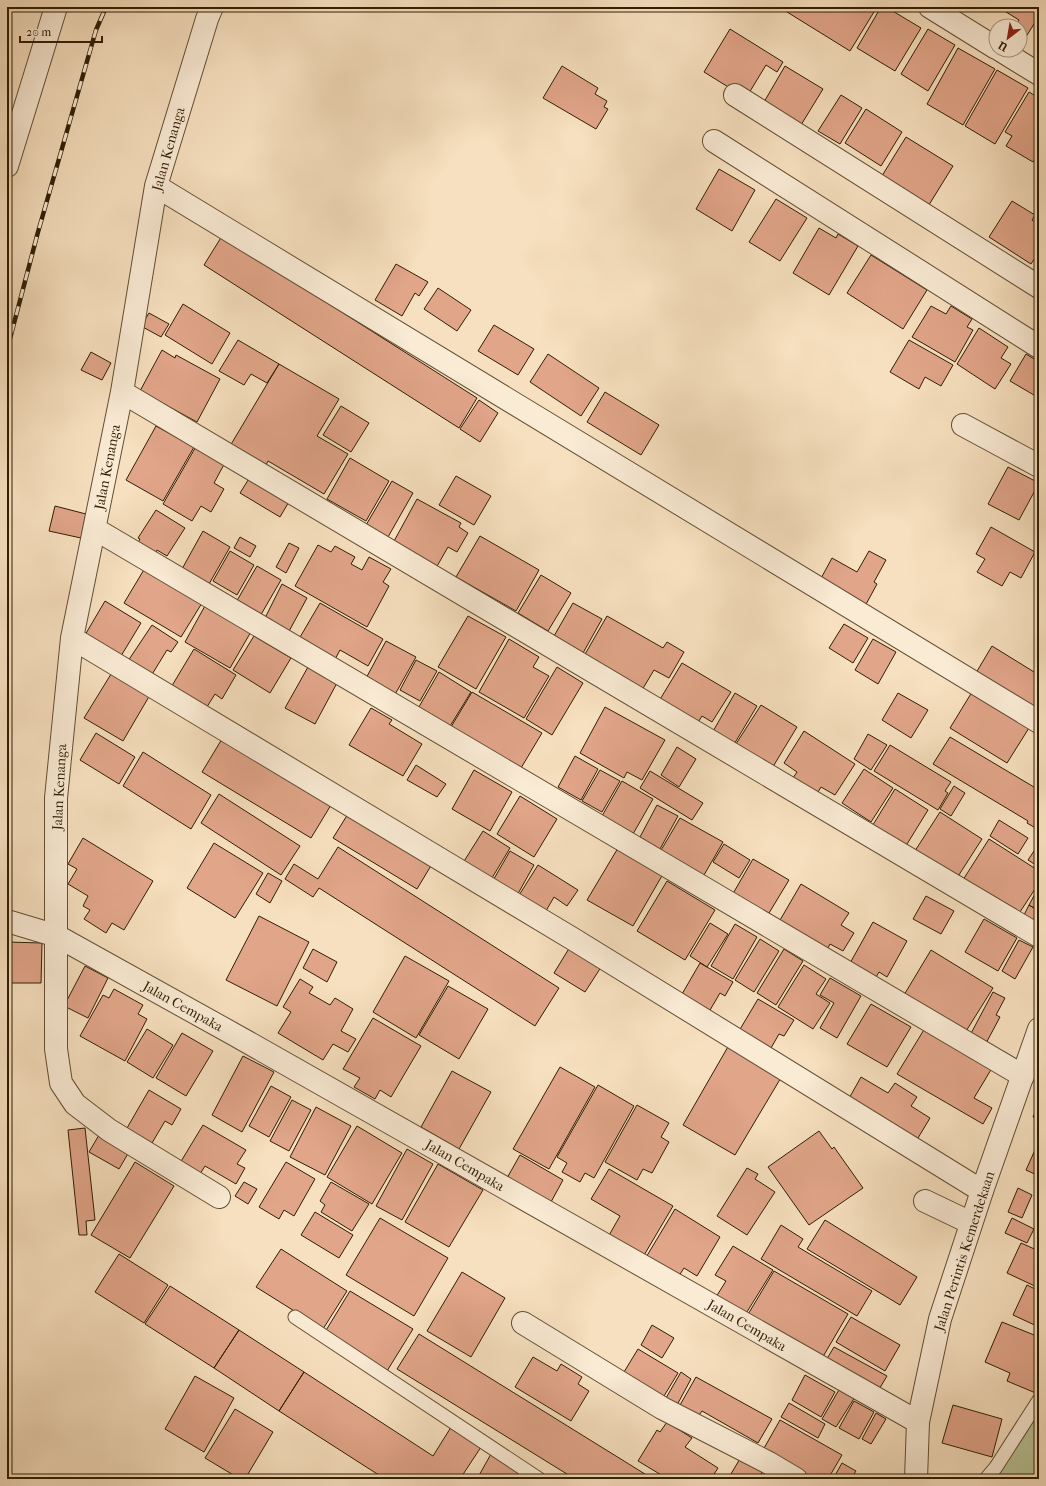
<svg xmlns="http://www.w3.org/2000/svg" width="1046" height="1486" font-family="'IM FELL French Canon',serif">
<rect width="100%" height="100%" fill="#f7e0bf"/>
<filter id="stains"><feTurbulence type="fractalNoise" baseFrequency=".005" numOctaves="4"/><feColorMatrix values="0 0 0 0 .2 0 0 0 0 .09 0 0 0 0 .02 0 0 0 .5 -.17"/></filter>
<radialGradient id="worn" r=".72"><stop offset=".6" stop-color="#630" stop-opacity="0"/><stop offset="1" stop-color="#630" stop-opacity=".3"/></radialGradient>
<!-- green -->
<path fill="#b8c396" stroke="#74704d" d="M1039,1405V1479H985Z"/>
<!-- building -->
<path fill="#e1a589" stroke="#301e04" d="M791,7H877L850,51L787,12Z
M881,7H886L921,28L895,71L857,48Z
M998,7H1039V16L1024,40L1020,37V26H1015L1019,20Z
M730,29L783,62L777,72L766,65L746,98L704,72Z
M928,29L955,45L928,91L901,74Z
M958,48L995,69L963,125L927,104Z
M562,66L598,88L595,94L607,101L604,107L608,109L596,129L543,98Z
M785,66L823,89L801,125L764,102Z
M997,70L1028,88L995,144L965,126Z
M1029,92L1039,98V153L1033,162L1006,146L1012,136L1005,132Z
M841,95L862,108L840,144L818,131Z
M866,109L902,132L881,166L845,143Z
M906,137L953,166L927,208L880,179Z
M719,169L755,190L732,231L696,209Z
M776,199L807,218L780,261L749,242Z
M1012,201L1035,215L1032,220L1039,225V252L1031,264L989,237Z
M819,228L836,238L838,234L858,246L829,295L793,273Z
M222,236L477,398L459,428L204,265Z
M871,255L927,290L903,329L847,293Z
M396,264L428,282L419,296L415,293L402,316L375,300Z
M438,288L471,310L457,331L424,309Z
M183,304L230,333L212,364L165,335Z
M931,306L946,314L951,306L972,319L967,327L973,330L955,362L912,337Z
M149,313L169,324L161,337L141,326Z
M494,325L534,349L518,375L478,351Z
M979,328L1008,347L1001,358L1011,364L995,389L957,364Z
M238,340L279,364L267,383L251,374L244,385L219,371Z
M909,340L953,365L941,386L925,377L919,389L890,372Z
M162,350L175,358L176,355L220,379L197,422L140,391Z
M91,352L111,363L102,380L81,370Z
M548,354L599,388L581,416L530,382Z
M1026,354L1039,362V398L1010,381Z
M279,364L339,399L317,436L348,454L324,494L268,461L265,467L230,446Z
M605,392L659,425L641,455L587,422Z
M479,400L498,413L480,442L460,429Z
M341,406L369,423L351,452L323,435Z
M156,426L194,447L163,501L126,480Z
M198,443L227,459L214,483L224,489L211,512L201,506L192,521L163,504Z
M350,458L389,481L366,521L327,499Z
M1008,467L1039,483L1019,520L988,504Z
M456,476L491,496L474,525L439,505Z
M250,477L290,500L280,517L240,493Z
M392,481L413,493L388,537L366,525Z
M417,499L461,523L459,527L468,533L457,552L448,547L436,568L393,543Z
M55,506L86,514L81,538L49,531Z
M156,510L185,528L167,556L157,550L152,559L135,548L140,539L138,538Z
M991,527L1035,552L1021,578L1010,572L1002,586L977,572L985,559L976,554Z
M203,531L230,547L209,584L182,569Z
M480,536L539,570L516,611L456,577Z
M240,537L256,546L250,557L234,548Z
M289,543L299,548L286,573L276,567Z
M318,545L331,552L335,546L355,557L351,564L362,570L369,557L391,569L383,582L389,586L367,627L295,586Z
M230,551L254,565L237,595L213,581Z
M869,551L886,560L874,582L877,584L864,608L819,582L832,558L857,572Z
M257,566L281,580L259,618L235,604Z
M145,568L202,603L181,637L124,603Z
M541,575L571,593L548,631L518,613Z
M282,584L307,598L287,635L263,622Z
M105,601L141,623L121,656L85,635Z
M320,603L383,639L368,666L340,650L332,665L296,644Z
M573,603L602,619L583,653L554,636Z
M206,604L252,630L230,668L185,642Z
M468,616L506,637L476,689L438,667Z
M607,616L663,648L667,642L684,652L669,678L654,670L642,690L584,656Z
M844,624L868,638L853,663L829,648Z
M152,625L178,642L171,652L167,650L151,676L128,661Z
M254,636L291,658L270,693L233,670Z
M509,639L539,657L533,667L549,676L524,718L479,692Z
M873,639L896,652L878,684L855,670Z
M386,641L416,657L393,698L364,682Z
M992,646L1039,675V718L973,678Z
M194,649L236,675L222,699L215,694L205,710L170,689Z
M416,660L437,671L420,701L400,690Z
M682,663L731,692L712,722L702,716L697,724L659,701Z
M116,666L154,688L123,741L84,718Z
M308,667L337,683L315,724L285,708Z
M557,667L583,683L552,735L526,719Z
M439,672L471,692L447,731L416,712Z
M472,692L542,733L518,773L448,732Z
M972,692L1029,728L1007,763L950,728Z
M735,693L757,706L733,746L712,733Z
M898,693L928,710L911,738L882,720Z
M761,705L797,727L771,770L734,747Z
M605,707L665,740L642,780L627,772L624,778L580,753Z
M371,708L392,720L389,724L422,744L403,776L349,745Z
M804,731L855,764L835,795L821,787L815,797L791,781L797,772L784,763Z
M96,733L135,757L119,784L80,760Z
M225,734L334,800L311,838L202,772Z
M868,734L887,745L871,770L854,759Z
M950,737L1039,790V830L1027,823L1028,821L933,764Z
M890,745L951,782L945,791L948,793L938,810L874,771Z
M677,747L696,759L679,787L661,775Z
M143,752L211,795L191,829L123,786Z
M575,756L598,769L581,800L558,787Z
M416,765L446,784L437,797L407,780Z
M864,769L893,788L871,822L842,803Z
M474,770L512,792L490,831L452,809Z
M600,770L620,781L602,812L582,801Z
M650,771L703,803L692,820L640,788Z
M622,781L653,799L633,834L602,816Z
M954,786L965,793L951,816L940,809Z
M895,789L928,810L904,849L871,828Z
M219,794L300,846L281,875L201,823Z
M520,796L557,819L534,857L497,834Z
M657,805L678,816L660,849L640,837Z
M351,809L435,859L417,889L333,838Z
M940,812L982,839L955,881L913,854Z
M680,818L723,842L700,882L657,857Z
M999,820L1028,838L1018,854L990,836Z
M483,831L510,848L489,883L461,866Z
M83,838L153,881L124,930L112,923L106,933L84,919L90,910L83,906L88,896L68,884L77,869L68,864Z
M989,839L1039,871V883L1016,918L961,883Z
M214,843L263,873L235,918L187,888Z
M724,844L750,860L739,878L713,862Z
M1038,845H1039V867L1028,860Z
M338,847L559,988L535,1026L319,888L313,897L285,879L294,864L318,879Z
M618,848L663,874L633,926L587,900Z
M510,851L534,865L515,899L491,884Z
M753,859L789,880L766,918L731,897Z
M538,865L578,890L567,906L554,897L543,916L516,900Z
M268,873L282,881L270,903L256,894Z
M667,881L715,910L685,960L637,931Z
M801,884L849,913L841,925L854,933L843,951L830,944L824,955L776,927Z
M1036,892L1039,894V911L1029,905Z
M926,896L954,911L941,934L913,919Z
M1029,905L1039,911L1031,926L1021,921Z
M259,916L309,942L277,1006L226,980Z
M984,919L1017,938L998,971L965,952Z
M873,922L907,941L887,977L879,972L875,979L849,965Z
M710,923L728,934L707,967L690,956Z
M735,924L757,937L733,979L711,966Z
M760,939L779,951L754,992L735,980Z
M1019,940L1033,947L1015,979L1002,971Z
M7,942L42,943L41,983H7Z
M573,942L605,961L585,992L554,973Z
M313,949L337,962L327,982L303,968Z
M784,949L803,961L776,1005L757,993Z
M931,950L993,988L963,1036L901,1000Z
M405,956L449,981L416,1038L373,1012Z
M700,963L733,982L725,996L720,993L706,1017L678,1001Z
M804,965L826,979L816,994L830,1003L813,1029L778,1007Z
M85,966L108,978L88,1018L64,1006Z
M830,978L861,996L837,1038L820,1028L834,1003L820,995Z
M300,979L313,987L309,993L330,1005L335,998L353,1009L341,1031L356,1039L348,1052L333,1044L323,1060L278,1033L291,1012L283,1007Z
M448,986L488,1009L459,1059L419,1035Z
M114,989L143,1005L138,1014L147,1019L125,1061L80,1036L103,995L109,998Z
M993,992L1005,998L996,1015L1000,1017L984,1047L968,1039Z
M758,999L794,1020L784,1036L779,1034L767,1055L736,1036Z
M871,1004L911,1027L887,1067L847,1044Z
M373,1018L421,1046L391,1097L380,1090L375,1099L354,1087L360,1078L343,1069Z
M925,1028L992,1068L974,1098L992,1108L983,1124L897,1074Z
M147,1029L173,1045L153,1078L127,1062Z
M182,1033L213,1051L186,1096L156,1078Z
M729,1045L782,1076L735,1155L683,1125Z
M243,1056L274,1072L242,1132L212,1115Z
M560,1067L595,1087L549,1169L513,1149Z
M452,1071L491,1092L459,1149L421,1127Z
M861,1077L888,1093L895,1083L917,1097L911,1106L930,1118L915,1143L847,1102Z
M598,1085L634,1106L594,1178L585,1173L580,1182L562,1172L567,1163L557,1157Z
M271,1086L291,1097L269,1137L249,1126Z
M149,1090L181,1109L172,1125L165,1121L152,1143L127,1128Z
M292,1100L311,1110L289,1151L270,1141Z
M1039,1104V1119L1033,1117Z
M637,1105L669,1123L661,1137L669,1142L652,1173L643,1169L637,1180L605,1162Z
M316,1107L351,1126L325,1175L290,1157Z
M203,1125L246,1150L237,1164L245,1168L236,1184L205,1166L200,1174L180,1163Z
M357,1126L402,1153L372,1204L327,1177Z
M85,1128L95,1220L86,1221L87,1235H79L68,1130Z
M819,1131L832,1149L834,1147L863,1188L809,1225L768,1167Z
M99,1135L129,1152L119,1169L89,1152Z
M1039,1141V1176L1026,1170Z
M407,1149L433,1164L402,1220L376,1206Z
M520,1155L563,1180L551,1202L507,1178Z
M135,1162L174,1186L130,1258L91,1235Z
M286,1162L315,1179L294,1216L284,1210L279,1219L259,1207Z
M438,1164L483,1190L449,1247L405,1222Z
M747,1168L758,1174L755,1179L775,1192L747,1235L717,1216Z
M609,1169L673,1206L643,1257L608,1237L620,1216L591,1199Z
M244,1182L257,1189L248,1204L235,1196Z
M331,1182L369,1204L352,1231L321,1212L325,1205L320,1201Z
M1018,1188L1032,1195L1022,1218L1008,1212Z
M675,1209L720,1237L697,1276L684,1268L677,1279L645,1259Z
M315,1212L353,1235L339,1258L301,1235Z
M380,1218L448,1258L414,1316L346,1275Z
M1012,1218L1034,1229L1027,1243L1005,1233Z
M825,1220L917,1277L900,1305L807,1249Z
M781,1225L803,1239L798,1247L872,1291L857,1316L761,1259Z
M1021,1243L1039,1251V1288L1007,1273Z
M733,1246L773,1270L745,1315L716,1297L726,1281L715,1275Z
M281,1249L347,1291L323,1329L256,1287Z
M119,1254L168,1285L144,1323L95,1292Z
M774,1271L848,1314L821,1360L747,1316Z
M462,1272L505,1298L471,1357L427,1331Z
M1027,1285L1039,1291V1327L1013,1315Z
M170,1286L239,1330L214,1368L145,1324Z
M350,1291L413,1329L387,1371L325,1332Z
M851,1317L900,1345L885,1371L836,1342Z
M1002,1322L1039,1337V1391L1038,1394L1007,1381L1010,1373L985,1362Z
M652,1325L674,1338L662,1358L641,1345Z
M239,1330L304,1372L279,1411L214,1368Z
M419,1334L653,1479H575L397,1369Z
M834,1347L887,1376L878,1391L825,1362Z
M638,1349L678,1373L664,1396L624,1372Z
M533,1357L557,1371L561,1364L582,1377L578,1384L589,1391L571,1421L515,1387Z
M304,1372L433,1456L453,1424L483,1444L460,1479H385L279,1411Z
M681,1372L691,1379L677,1405L666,1398Z
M805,1375L835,1392L821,1417L792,1400Z
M195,1376L234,1398L204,1452L165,1429Z
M696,1377L772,1419L758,1443L702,1411L699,1415L680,1405Z
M840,1388L855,1397L836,1427L822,1419Z
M854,1401L874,1412L859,1439L839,1428Z
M789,1403L825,1424L818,1438L781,1417Z
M953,1405L1002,1419L992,1457L942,1443Z
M235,1409L273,1432L245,1479H240L205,1458Z
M876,1413L886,1419L871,1444L862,1439Z
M780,1420L842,1455L828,1479H814L763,1450Z
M667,1422L692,1438L685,1447L718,1468L711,1479H668L638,1461L657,1430L660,1432Z
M491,1454L535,1479H477Z
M741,1457L763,1471L758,1479H728Z
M842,1463L856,1471L851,1479H833Z"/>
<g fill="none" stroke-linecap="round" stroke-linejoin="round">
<!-- service casing -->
<g stroke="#624e33" stroke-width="15">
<path id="service" d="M295,1317L539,1479
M986,1479L996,1467L1039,1400"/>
</g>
<!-- minor casing -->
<g stroke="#624e33" stroke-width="24">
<path id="minor" d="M212,7L207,19L156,186L122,392L72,638L56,798V1049L61,1083L75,1104L109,1130L219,1197
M930,7L996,48
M1000,50L1039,74
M735,95L1039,287
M714,141L1039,347
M7,166L56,7
M156,186L1039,722
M122,392L1039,936
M963,425L1039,466
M95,529L1023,1076
M72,638L573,939L982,1191
M7,921L57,936L235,1035L918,1422
M925,1201L971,1223
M523,1323L662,1408L769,1463L796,1479"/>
</g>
<!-- tertiary casing -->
<g stroke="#624e33" stroke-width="24">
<path id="tertiary" d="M916,1479L918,1422L940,1319L982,1191L1039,1029"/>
</g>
<!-- service -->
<use href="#service" stroke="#faebd5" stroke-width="13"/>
<!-- minor -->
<use href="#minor" stroke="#faebd5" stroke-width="22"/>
<!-- tertiary -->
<use href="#tertiary" stroke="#faebd5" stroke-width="22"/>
<!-- rail casing -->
<g stroke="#301e04" stroke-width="4.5">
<path id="rail" d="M7,350L38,232L96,30L106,7"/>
</g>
<!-- rail -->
<use href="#rail" stroke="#faebd5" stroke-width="3" stroke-dasharray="9" stroke-linecap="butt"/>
</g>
<g text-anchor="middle" stroke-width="3" stroke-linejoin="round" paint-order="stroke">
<!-- street labels -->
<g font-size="14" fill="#301e04" stroke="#faebd5">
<text transform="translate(168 149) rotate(-74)" y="5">Jalan Kenanga</text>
<text transform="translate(107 467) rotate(-79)" y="5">Jalan Kenanga</text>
<text transform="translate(59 787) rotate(-87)" y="5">Jalan Kenanga</text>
<text transform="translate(183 1006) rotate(29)" y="5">Jalan Cempaka</text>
<text transform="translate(465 1165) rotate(30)" y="5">Jalan Cempaka</text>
<text transform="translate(964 1251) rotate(-72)" y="5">Jalan Perintis Kemerdekaan</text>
<text transform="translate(747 1325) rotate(30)" y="5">Jalan Cempaka</text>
</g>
</g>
<!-- margin -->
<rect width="1046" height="1486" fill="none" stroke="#f7e0bf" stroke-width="24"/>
<rect x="8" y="8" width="1030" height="1470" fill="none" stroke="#301e04" stroke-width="2"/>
<rect x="12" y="12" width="1022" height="1462" fill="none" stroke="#301e04"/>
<!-- north arrow -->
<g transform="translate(1008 38) rotate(211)"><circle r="19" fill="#faebd5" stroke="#a99981"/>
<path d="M0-3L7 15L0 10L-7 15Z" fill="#8f2418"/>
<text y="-6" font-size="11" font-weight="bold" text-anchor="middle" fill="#301e04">U</text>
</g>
<!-- scale -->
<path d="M20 36v6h82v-6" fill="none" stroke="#301e04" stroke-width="2"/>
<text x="26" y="36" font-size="12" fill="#301e04" stroke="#faebd5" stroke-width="3" paint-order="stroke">20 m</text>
<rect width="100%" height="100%" filter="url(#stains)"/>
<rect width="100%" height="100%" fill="url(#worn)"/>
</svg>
